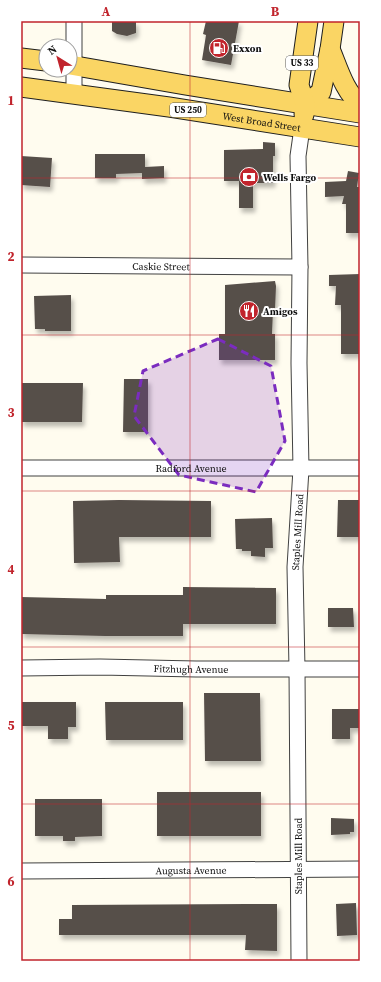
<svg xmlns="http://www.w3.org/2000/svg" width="381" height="982" font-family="'Source Serif 4',serif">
<defs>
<filter id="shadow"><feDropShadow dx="2.5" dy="4.5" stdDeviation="2" flood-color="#0004"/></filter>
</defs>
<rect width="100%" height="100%" fill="#fffcef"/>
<!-- building -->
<path fill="#574f4a" filter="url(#shadow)" d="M112,21H136V33L127,36L117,34L112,31Z
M206,21H239L231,65L202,60L206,35L203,34Z
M263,142L275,143V156H273V183H253V208H239V181H224V150L263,149Z
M95,154H145V167L164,166V178L142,179V173L116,174V178H95Z
M21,156L52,158L50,187L21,185Z
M348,171L359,173L357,187H360V233H346V204H342L344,196L325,197V182L346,181Z
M360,274V354H341V305H335L336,286H329V275Z
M275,281L276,286L275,310H273L272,334H275V360H219V334H225V285Z
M71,295V331H45V329H35L34,296Z
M124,379H148V432H123Z
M21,383H83L82,422H21Z
M119,500L211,501V537H119L120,562L74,563L73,501Z
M338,500H360V537H337Z
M272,518L273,548H265V557L251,556V551H242V549H236L235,519Z
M183,587L276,588V624H183V636H105L21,634V597L106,599V595H183Z
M328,608H353L354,627H328Z
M204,693H260L261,761H205Z
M21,702H76V727H68V739H48V726H21Z
M105,702H183V740H106Z
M332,709H360V728H350V739H332Z
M157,792H261V836H157Z
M35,799H102V836L75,837V841H63V836H35Z
M331,818L354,819V832H350V834L331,835Z
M356,903L357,935L337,936L336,904Z
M246,904H277V951L245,950L246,935H59V919H72V905Z"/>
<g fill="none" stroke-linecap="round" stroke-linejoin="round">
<!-- minor casing -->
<g stroke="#414141" stroke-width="17">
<g id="minor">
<path d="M74,94V21"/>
<path id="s1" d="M21,265L300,267"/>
<path id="s2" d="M21,468H360"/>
<path id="s3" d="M21,668L100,667L196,669H360"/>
<path id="s4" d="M21,871L360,869"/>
<path id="s5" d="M299,961L297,669L295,567L301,469L299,363L300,267L298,156L302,128"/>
</g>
</g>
<!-- major casing -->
<g stroke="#1f1f1f" stroke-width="21">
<g id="major">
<path d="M330,49C337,65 345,94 360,103"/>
<path d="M21,58L46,61"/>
<path d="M70,65L185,85L360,113"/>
<path id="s6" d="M21,87L169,107L360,137"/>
<path d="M305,104L321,92L330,49L334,21"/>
<path d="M304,115L305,104L299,85L308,21"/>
</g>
</g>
<!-- minor -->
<use href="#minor" stroke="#fff" stroke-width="15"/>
<!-- major -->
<use href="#major" stroke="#fad564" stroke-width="19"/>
</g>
<!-- marked area -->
<path fill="#7b2cbf" fill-opacity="0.2" stroke="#7b2cbf" stroke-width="3" stroke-dasharray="8 5" stroke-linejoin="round" d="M218,339L271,366L285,441L256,492L179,475L134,416L143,371Z"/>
<!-- grid -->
<path fill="none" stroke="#c1242c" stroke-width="1" stroke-opacity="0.55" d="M190,21V961M21,178H360M21,335H360M21,491H360M21,647H360M21,804H360"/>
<!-- icons -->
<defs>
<g id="fuel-disc" transform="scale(1)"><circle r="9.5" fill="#c1242c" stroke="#fff"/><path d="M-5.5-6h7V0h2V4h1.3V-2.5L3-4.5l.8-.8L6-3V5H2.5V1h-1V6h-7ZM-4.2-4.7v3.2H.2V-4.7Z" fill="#fff"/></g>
<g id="bank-disc" transform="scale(1)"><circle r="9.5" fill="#c1242c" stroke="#fff"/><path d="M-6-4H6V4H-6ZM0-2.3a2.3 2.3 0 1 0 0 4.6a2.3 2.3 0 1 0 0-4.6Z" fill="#fff"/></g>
<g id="restaurant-disc" transform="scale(1)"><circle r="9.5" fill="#c1242c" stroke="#fff"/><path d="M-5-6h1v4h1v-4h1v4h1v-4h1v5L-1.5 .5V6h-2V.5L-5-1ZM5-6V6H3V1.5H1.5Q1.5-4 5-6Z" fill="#fff"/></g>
</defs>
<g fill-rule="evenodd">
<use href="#fuel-disc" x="219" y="48"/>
<use href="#bank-disc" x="249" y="177"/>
<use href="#restaurant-disc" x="249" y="311"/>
</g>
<g text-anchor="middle" stroke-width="4" stroke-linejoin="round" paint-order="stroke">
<!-- shield labels -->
<g fill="#fff" stroke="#565656" stroke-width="1">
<rect x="286" y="56" width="32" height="14" rx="3"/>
<rect x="170" y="103" width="36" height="14" rx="3"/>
</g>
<g font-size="9" font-weight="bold" fill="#0e0e0e">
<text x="302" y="66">US 33</text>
<text x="188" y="113">US 250</text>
</g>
<!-- poi labels -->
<g font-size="10" font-weight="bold" fill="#0e0e0e" stroke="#fff" text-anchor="start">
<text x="233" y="52">Exxon</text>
<text x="263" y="181">Wells Fargo</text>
<text x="263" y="315">Amigos</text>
</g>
<!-- street labels -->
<g font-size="10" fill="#0e0e0e" stroke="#fff">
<text dy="4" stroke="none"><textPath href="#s6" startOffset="243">West Broad Street</textPath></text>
<text dy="4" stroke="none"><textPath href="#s1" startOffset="140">Caskie Street</textPath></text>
<text dy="4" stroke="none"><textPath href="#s2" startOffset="170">Radford Avenue</textPath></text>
<text dy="4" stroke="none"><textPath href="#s5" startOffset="429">Staples Mill Road</textPath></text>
<text dy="4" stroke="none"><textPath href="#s3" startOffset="170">Fitzhugh Avenue</textPath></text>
<text transform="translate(298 856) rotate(-90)" y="4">Staples Mill Road</text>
<text dy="4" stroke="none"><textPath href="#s4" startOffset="170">Augusta Avenue</textPath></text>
</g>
</g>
<!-- border -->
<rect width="381" height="982" fill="none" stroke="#ffffff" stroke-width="44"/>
<!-- north arrow -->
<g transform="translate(58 58) rotate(323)"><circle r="19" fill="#ffffff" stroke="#9f9f9f"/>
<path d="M0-3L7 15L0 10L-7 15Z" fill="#c1242c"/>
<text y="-6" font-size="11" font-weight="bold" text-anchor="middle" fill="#0e0e0e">N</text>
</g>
<rect x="22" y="22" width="337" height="938" fill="none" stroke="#c1242c" stroke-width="1.5"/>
<g font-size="13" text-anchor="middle" font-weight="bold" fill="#c1242c">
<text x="106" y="16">A</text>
<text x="275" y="16">B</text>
<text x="11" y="105">1</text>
<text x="11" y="261">2</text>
<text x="11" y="417">3</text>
<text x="11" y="574">4</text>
<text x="11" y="730">5</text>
<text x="11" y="886">6</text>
</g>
</svg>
